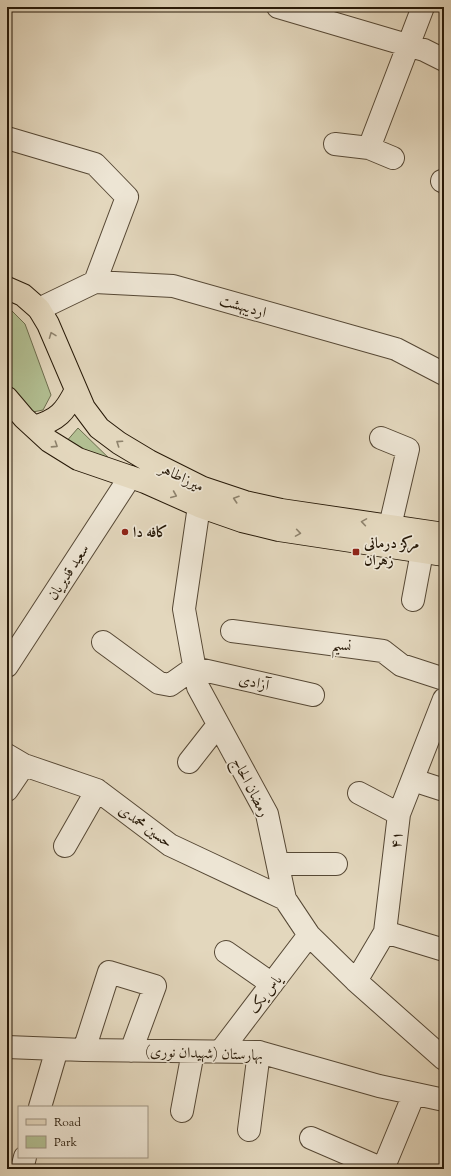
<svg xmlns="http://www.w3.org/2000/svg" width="451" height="1176" font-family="'Sorts Mill Goudy',Amiri,serif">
<rect width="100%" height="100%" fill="#e3d7bd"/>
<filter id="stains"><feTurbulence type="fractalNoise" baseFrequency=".005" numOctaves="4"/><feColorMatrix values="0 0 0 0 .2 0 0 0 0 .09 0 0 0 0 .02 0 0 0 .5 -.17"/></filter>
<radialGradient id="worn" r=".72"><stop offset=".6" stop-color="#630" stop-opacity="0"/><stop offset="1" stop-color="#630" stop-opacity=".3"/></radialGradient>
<!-- green -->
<path fill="#b2bf92" stroke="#6c6c4d" d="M7,306L25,324L51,395L43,410L33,412L7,382Z
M78,428L116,465L65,443Z"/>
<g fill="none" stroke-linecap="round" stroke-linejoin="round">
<!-- minor casing -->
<g stroke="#564835" stroke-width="24">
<path id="minor" d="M278,7L424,50L444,60
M7,138L95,164L127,197L95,282
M335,144L369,148L393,158
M369,148L423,7
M442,181L444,182
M39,309L95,282L173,286L396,349L444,374
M381,438L408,449L390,526
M199,506L184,609L198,687L267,814L285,899L309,935L356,981L444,1059
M413,600L422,552
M232,631L383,651L401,665L444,679
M103,642L159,683L170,685L194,668L313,695
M7,666L130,477
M7,755L24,765L97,790L170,845L285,899
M189,762L218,725
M413,780L444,790
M7,790L24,765
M359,793L399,814
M65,846L97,790
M279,864H336
M385,932L444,950
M226,952L272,984
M356,981L385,932L399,814L444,699
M7,1047L84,1050L259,1052L379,1086L444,1100
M84,1050L109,972L155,986L131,1051
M220,1052L309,935
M40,1107L57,1049
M182,1111L193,1052
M249,1130L259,1052
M311,1138L383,1169
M24,1169L23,1165L25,1157
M383,1169L414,1094"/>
</g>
<!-- major casing -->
<g stroke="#271908" stroke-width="24">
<path id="major" d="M7,288L23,295L39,309L48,324L84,408L99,428L119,443L149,461L203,488L245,502L281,510L444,534
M7,398L24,418L49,441L78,459L145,482L199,506L242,521L279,530L444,555
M34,427C58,420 65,412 76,390"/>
</g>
<!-- minor -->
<use href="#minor" stroke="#ede5d4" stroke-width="22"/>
<!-- major -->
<use href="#major" stroke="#e3d7bd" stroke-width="22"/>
</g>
<!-- one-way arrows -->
<defs><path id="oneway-chevron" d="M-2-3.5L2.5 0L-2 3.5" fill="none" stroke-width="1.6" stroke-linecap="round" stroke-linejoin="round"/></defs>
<g stroke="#8e826c">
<use href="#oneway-chevron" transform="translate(52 335) rotate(-111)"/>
<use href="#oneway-chevron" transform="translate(119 443) rotate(-146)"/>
<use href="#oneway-chevron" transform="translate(55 445) rotate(33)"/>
<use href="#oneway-chevron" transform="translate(174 495) rotate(23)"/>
<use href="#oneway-chevron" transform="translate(236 499) rotate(-162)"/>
<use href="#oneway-chevron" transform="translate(364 522) rotate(-171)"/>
<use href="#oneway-chevron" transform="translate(298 533) rotate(9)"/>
</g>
<!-- markers -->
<g fill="#8f2418" stroke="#ede5d4" stroke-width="1.5">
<circle cx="125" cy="532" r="4"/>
<rect x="352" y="548" width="8" height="8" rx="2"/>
</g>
<g text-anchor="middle" stroke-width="3.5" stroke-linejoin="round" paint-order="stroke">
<!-- street labels -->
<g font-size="15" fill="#271908" stroke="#ede5d4">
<text transform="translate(243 306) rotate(16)" y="5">اردیبهشت</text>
<text transform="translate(182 477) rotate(26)" y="5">میرزاطاهر</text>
<text transform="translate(68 572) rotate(-57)" y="5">سعید قدیریان</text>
<text transform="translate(342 645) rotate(8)" y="5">نسیم</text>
<text transform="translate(254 682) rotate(13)" y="5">آزادی</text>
<text transform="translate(251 787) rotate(63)" y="5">رمضان الحاج</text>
<text transform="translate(146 826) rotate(36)" y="5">حسین محمدی</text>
<text transform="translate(396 840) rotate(-83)" y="5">۴۱</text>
<text transform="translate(265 994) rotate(-52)" y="5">یاس یک</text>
<text transform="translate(204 1053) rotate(2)" y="5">بهارستان (شهیدان نوری)</text>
</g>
<!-- poi labels -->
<g font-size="15" font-weight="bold" fill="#271908" stroke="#ede5d4" text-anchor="start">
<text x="133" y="537">کافه دا</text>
<text x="364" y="548">مرکز درمانی<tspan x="364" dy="17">زهران</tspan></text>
</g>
</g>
<!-- margin -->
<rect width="451" height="1176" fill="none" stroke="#e3d7bd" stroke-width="24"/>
<rect x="8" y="8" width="435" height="1160" fill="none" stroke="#271908" stroke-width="2"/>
<rect x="12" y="12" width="427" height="1152" fill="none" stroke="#271908"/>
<!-- legend -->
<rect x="18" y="1106" width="130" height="52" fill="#ede5d4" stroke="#9e9382"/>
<rect x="26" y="1119" width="20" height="6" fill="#e3d7bd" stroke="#9e9382"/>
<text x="54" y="1126" font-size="12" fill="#271908">Road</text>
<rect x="26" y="1136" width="20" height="12" fill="#b2bf92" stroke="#9e9382"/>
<text x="54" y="1146" font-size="12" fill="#271908">Park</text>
<rect width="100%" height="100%" filter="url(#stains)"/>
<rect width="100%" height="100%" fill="url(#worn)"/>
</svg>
